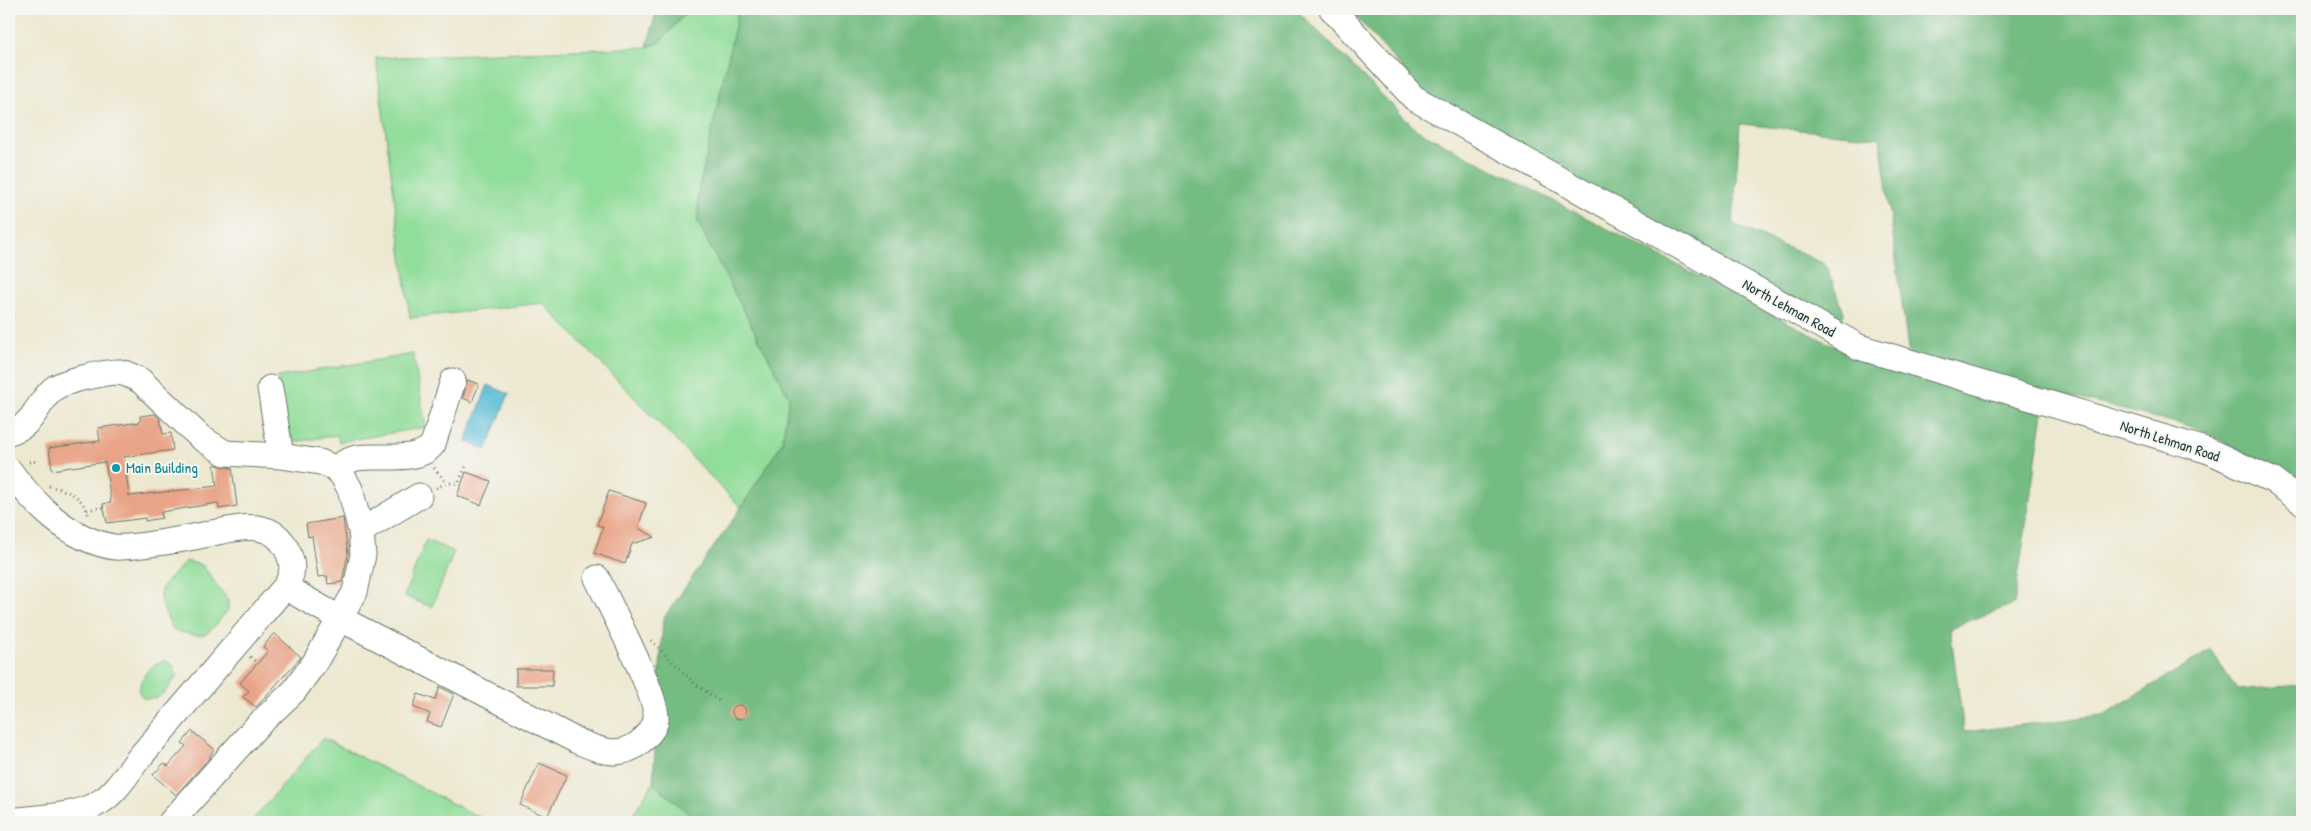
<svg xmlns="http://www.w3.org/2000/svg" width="2311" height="831" font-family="'Patrick Hand',sans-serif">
<rect width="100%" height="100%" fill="#f6f6f2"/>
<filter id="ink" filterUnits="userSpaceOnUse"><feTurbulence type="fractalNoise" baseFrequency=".02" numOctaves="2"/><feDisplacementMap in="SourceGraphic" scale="10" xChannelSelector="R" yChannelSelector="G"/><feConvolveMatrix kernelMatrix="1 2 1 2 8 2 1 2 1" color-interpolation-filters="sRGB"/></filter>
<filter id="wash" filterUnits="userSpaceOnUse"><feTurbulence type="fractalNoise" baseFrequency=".0096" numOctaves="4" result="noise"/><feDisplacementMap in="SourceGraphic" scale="20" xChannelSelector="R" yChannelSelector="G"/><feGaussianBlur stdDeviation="1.12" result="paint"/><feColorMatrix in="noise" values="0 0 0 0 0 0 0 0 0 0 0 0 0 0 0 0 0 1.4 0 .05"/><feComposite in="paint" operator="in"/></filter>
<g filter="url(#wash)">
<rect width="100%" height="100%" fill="#ede8d0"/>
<!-- green -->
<path fill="#91dd9a" stroke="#588d67" d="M689,9H737V17L698,194V223L789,397L782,443L741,508L543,303L410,318L376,58L647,47L659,43Z
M413,354L426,427L339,442L337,435L289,443L278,377Z
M426,540L454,552L432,607L404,596Z
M186,561L202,565L228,600V610C205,638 208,639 173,630C153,587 155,595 186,561Z
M165,661L172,664L177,676C167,689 162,702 143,698L139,692C140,678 150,663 165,661Z
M323,738L487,821L489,822H251Z
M653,783L699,822H628Z"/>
<!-- forest -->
<path fill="#74bc82" stroke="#4a7c5b" d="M657,9H689L659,43L647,47Z
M737,9H1296L1417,130L1849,354L2043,413L2014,604L1950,628L1964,732L2103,715L2211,650L2237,690L2302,685V822H699L653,783L663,619L741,508L782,443L789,397L698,223V194L737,17Z
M1349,9H1887L1907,12L1913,9H2302V489L2278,470L2200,429L1909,356L1880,138L1740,124L1733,224L1825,264L1844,313L1839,329L1435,105Z"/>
<!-- water -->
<path fill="#59bcd7" stroke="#3c7c86" d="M488,385L509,394L486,450L466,441Z"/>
<g id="blocks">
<!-- building -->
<path fill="#e9a487" d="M467,380L479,384L472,402L463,398Z
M155,414L160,419L163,434L171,433L173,450L124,457L129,496L217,486L214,465H217L232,468L237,506L219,509L218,503L161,512L162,518L145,521V518L107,523L103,504L111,502L105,462L52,470L49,448L100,441L98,428L140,422V416Z
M466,472L491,481L481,505L457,496Z
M609,491L646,503L638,528L655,537L632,544L625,564L594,553L603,527L597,525Z
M343,518L348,554L342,582L328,584L327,576L318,577L312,536L308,537L306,524Z
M274,633L301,657L256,707L243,697L249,691L240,683L268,651L263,647Z
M516,669H553L552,686H516Z
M440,687L454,694L441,727L427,722L430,714L413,707L418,694L435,700Z
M732 712a7 7 0 1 1 14 0a7 7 0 1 1-14 0Z
M192,731L214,749L209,758L176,795L153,775L164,763L168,766L186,746L182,743Z
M539,763L567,775L547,817L520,805Z"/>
</g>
</g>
<g filter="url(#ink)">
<use href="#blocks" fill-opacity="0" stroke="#67796b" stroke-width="1"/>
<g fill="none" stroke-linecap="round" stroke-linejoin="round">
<!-- minor casing -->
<g stroke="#67796b" stroke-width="27">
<path id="minor" d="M1332,9L1414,98L1859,347L2209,451L2274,481L2302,502
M270,388L281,456
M9,432C34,426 35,406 52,390C61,381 106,372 119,372C127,373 133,377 141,381L200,437L225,453L281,456L320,462L335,468L342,475L350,489L361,531L363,555L355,592L315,662L294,691L256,727L171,822
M335,468C341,465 349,459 357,458C378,454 419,464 433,444L453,381
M9,470C35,505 68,539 114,547C128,549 191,538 208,534C237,528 273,517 288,552C294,566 293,575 285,587L139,758C128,772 116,793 100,802C75,818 37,817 9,821
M361,531L419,496
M285,587L339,618L575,740C596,749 618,760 639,743C646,738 655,728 656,719C659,698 608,602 597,578"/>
</g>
<!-- path -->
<path stroke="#67796b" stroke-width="3" stroke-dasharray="1 4" stroke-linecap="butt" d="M29,462L39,461
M434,468L447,483
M49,486C71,492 81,495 89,516
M436,488L447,483H458L466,466
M87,510L104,507
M651,640L694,683L719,701
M250,657L258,663"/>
<!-- minor -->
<use href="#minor" stroke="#fff" stroke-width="25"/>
</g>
</g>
<!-- markers -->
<circle fill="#0f9aa8" stroke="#f6f6f2" stroke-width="2" cx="116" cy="468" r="5"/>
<g text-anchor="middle" stroke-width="4" stroke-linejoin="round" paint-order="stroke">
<!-- street labels -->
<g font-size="15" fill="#1f3d34" stroke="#f6f6f2">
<text transform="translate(1789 308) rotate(29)" y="5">North Lehman Road</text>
<text transform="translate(2170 441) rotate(18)" y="5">North Lehman Road</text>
</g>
<!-- culture labels -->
<g font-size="15" fill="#0d838f" stroke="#f6f6f2" text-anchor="start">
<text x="126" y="473">Main Building</text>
</g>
</g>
<!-- margin -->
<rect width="2311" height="831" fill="none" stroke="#f6f6f2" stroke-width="30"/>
</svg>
